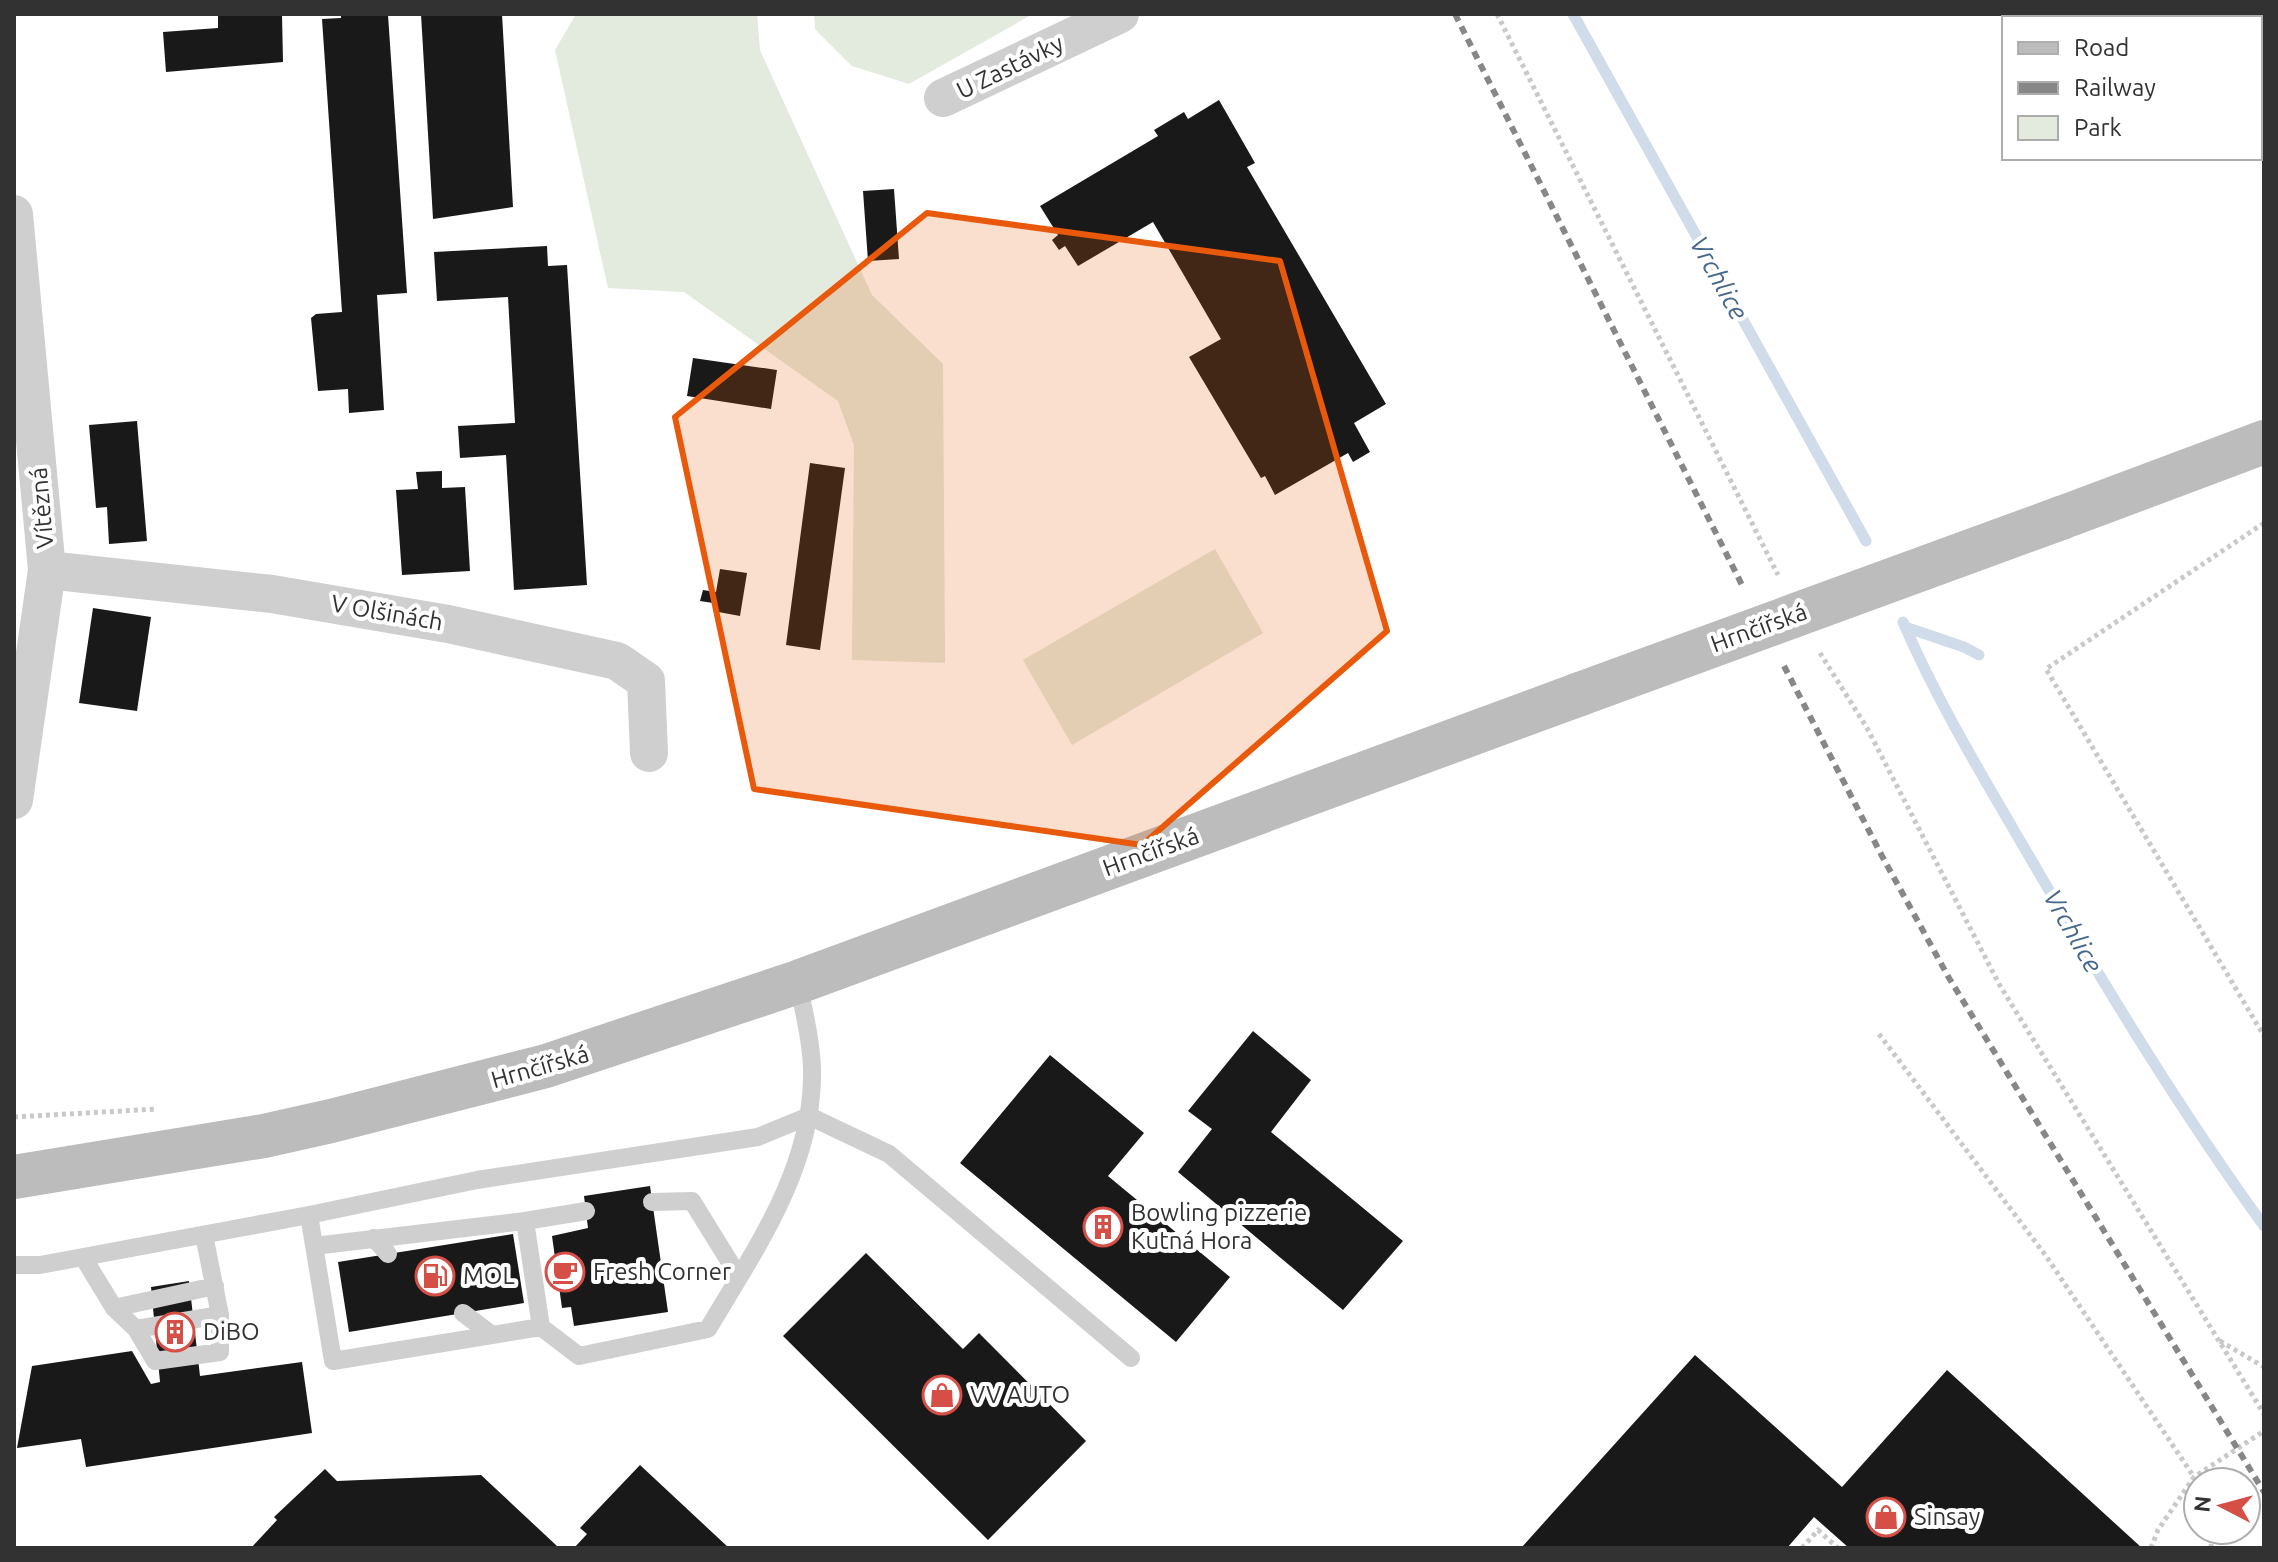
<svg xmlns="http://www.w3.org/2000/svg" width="2278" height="1562" font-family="Ubuntu,sans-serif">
<rect width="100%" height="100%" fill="#fff"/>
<!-- green -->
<path fill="#e3eade" d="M576,14H757L760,50L872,295L943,364L945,663L852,660L854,445L838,401L684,292L608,288L555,50Z
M814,14H1033L909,84L852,66L815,29Z
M1215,549L1263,633L1072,745L1023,660Z"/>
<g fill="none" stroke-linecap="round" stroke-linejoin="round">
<!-- stream -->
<path stroke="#d0dcea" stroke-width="11" d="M1573,14L1866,541
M1903,622C1941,710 1991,790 2039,873C2109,993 2182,1113 2264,1226
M1905,627L1964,647L1979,655"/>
</g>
<!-- building -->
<path fill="#191919" d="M218,14H282L283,62L166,72L163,32L218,28Z
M341,14L388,15L407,293L377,295L384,410L349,413L348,389L318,391L311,318L316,314L342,312L322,19L341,18Z
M421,14H502L513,207L433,219Z
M1219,100L1255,163L1247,167L1386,404L1354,423L1370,452L1353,462L1348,453L1275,495L1265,476L1261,478L1189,357L1221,339L1153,222L1078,266L1065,246L1059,250L1052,240L1058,235L1040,206L1158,136L1154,130L1184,112L1188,119Z
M894,189L899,259L868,261L863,191Z
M547,246L548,266L567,265L587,585L514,590L506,455L460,458L458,426L515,423L508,297L437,301L434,252Z
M693,358L777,370L771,409L687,396Z
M137,421L147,541L109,544L107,507L96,508L89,425Z
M810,463L845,468L820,650L786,645Z
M442,471V488L465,487L470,571L402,575L396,490L418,489L416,472Z
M720,569L747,573L740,616L713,611V603L700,601L703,590L716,592Z
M93,608L151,617L137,711L79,703Z
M1253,1031L1311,1080L1271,1132L1403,1241L1343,1310L1178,1172L1212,1129L1188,1111Z
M1050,1055L1144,1133L1108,1176L1230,1277L1176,1342L960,1163Z
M650,1186L668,1312L574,1326L571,1307L562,1308L552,1236L588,1228L584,1196Z
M513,1234L524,1303L349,1332L338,1262Z
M866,1253L963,1349L979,1333L1086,1441L988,1540L783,1336Z
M189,1281L200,1376L302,1362L312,1433L86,1467L81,1439L17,1448L32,1366L132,1351L151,1384L160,1382L151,1287Z
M1695,1355L1842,1487L1947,1370L2142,1548H1849L1814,1517L1787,1548H1521Z
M640,1465L729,1548H574L587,1534L580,1528Z
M325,1469L337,1481L481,1475L557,1546L251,1548L277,1520L274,1517Z"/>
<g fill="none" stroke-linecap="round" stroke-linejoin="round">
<!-- path -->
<path stroke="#c9c9c9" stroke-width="5" stroke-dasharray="4 4" stroke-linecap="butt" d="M1497,14L1778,575
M2264,523L2046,669L2264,1036
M1820,653L1867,728L1999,984L2264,1414
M1879,1034L2046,1256L2194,1477L2198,1487
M14,1117L157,1109
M2220,1341L2264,1367
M1802,1548L1818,1530L1838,1548
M2151,1548L2158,1530L2194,1477L2264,1431
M2211,1548L2212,1530"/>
<!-- service -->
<path stroke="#cfcfcf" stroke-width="18" d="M652,1202L692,1201L739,1277
M309,1215L333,1361L541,1327L579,1356L708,1329C754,1251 810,1173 812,1079C813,1047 804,1013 798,982
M374,1238L388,1254
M314,1246L525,1221
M83,1257L114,1308L136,1329L220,1315
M14,1265H40L83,1257L309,1215L477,1180L758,1137L809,1116L889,1154L1131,1358
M114,1308L215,1286
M463,1313L492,1335
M541,1327L525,1221L586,1211
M136,1329L155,1361L220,1352V1315L204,1235"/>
<!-- minor -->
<path stroke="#cfcfcf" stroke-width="38" d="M943,98L1120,14
M14,214L47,570L14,800
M47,570L272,594L448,624L617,661L646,681L649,753"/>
<!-- secondary -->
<path stroke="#bcbcbc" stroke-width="44" d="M2061,518L2264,442
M14,1177L264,1136L331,1121L546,1066L798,982L1580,694"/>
<!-- rail -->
<path stroke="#878787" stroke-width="6" stroke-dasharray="8 6" stroke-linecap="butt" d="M1455,14L1743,587
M1784,666L1882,856L1949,978L2264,1492"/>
<!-- secondary-bridge -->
<path stroke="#bcbcbc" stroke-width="44" d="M1580,694L2061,518"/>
</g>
<!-- marked area -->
<path fill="#e8590c" fill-opacity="0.2" stroke="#e8590c" stroke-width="6" stroke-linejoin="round" d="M927,213L1280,261L1387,631L1142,845L754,789L675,417Z"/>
<!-- icons -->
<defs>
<g id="building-ring" transform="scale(2)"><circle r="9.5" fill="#fff" stroke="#d64f46" stroke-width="1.5"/><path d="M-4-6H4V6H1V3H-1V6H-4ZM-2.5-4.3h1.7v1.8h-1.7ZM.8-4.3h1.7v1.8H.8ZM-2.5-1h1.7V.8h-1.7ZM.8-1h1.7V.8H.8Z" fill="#d64f46"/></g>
<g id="cafe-ring" transform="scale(2)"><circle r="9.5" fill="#fff" stroke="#d64f46" stroke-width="1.5"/><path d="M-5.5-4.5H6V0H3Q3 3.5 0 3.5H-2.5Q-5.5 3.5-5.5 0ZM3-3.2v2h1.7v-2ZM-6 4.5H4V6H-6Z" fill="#d64f46"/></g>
<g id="fuel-ring" transform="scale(2)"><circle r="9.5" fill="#fff" stroke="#d64f46" stroke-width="1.5"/><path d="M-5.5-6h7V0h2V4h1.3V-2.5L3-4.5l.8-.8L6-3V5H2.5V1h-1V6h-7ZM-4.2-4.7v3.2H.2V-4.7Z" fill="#d64f46"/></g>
<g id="shop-ring" transform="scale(2)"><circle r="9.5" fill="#fff" stroke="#d64f46" stroke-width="1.5"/><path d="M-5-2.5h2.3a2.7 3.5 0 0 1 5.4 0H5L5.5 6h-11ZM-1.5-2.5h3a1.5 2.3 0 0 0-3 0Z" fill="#d64f46"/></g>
</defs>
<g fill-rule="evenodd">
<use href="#building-ring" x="1103" y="1227"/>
<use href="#cafe-ring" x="565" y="1272"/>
<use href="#fuel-ring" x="435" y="1276"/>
<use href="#building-ring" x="175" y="1332"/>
<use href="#shop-ring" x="942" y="1395"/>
<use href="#shop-ring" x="1886" y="1517"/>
</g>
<g text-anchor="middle" stroke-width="8" stroke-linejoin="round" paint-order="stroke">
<!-- street labels -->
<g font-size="24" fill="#323232" stroke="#fff">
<text transform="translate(1010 67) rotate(-26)" y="8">U Zastávky</text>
<text transform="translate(42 508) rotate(-95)" y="8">Vítězná</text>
<text transform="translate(387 613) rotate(10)" y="8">V Olšinách</text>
<text transform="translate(1759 628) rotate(-20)" y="8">Hrnčířská</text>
<text transform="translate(1151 852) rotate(-20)" y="8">Hrnčířská</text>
<text transform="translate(540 1067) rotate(-16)" y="8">Hrnčířská</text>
</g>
<!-- poi labels -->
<g font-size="24" fill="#323232" stroke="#fff" text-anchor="start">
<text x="1131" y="1221">Bowling pizzerie<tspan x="1131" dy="28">Kutná Hora</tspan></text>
<text x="593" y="1280">Fresh Corner</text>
<text x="463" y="1284">MOL</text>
<text x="203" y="1340">DiBO</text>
<text x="970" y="1403">VV AUTO</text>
<text x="1914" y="1525">Sinsay</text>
</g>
<!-- water labels -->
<g font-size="26" font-style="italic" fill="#46688d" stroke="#fff">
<text transform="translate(1719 278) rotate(61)" y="9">Vrchlice</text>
<text transform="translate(2073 931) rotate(60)" y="9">Vrchlice</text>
</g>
</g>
<!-- border -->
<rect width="2278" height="1562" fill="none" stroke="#323232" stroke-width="32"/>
<!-- legend -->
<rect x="2002" y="16" width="260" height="144" fill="#ffffff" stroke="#adadad" stroke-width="2"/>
<rect x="2018" y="42" width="40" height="12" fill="#bcbcbc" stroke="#adadad" stroke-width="2"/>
<text x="2074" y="56" font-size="24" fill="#323232">Road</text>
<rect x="2018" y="82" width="40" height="12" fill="#878787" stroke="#adadad" stroke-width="2"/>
<text x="2074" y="96" font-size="24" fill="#323232">Railway</text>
<rect x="2018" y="116" width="40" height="24" fill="#e3eade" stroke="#adadad" stroke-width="2"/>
<text x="2074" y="136" font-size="24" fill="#323232">Park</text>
<!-- north arrow -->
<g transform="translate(2222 1506) rotate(276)"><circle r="38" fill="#ffffff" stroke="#adadad" stroke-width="2"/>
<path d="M0-6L14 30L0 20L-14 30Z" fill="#d64f46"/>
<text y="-12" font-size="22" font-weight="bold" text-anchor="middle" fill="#323232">N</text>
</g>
</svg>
